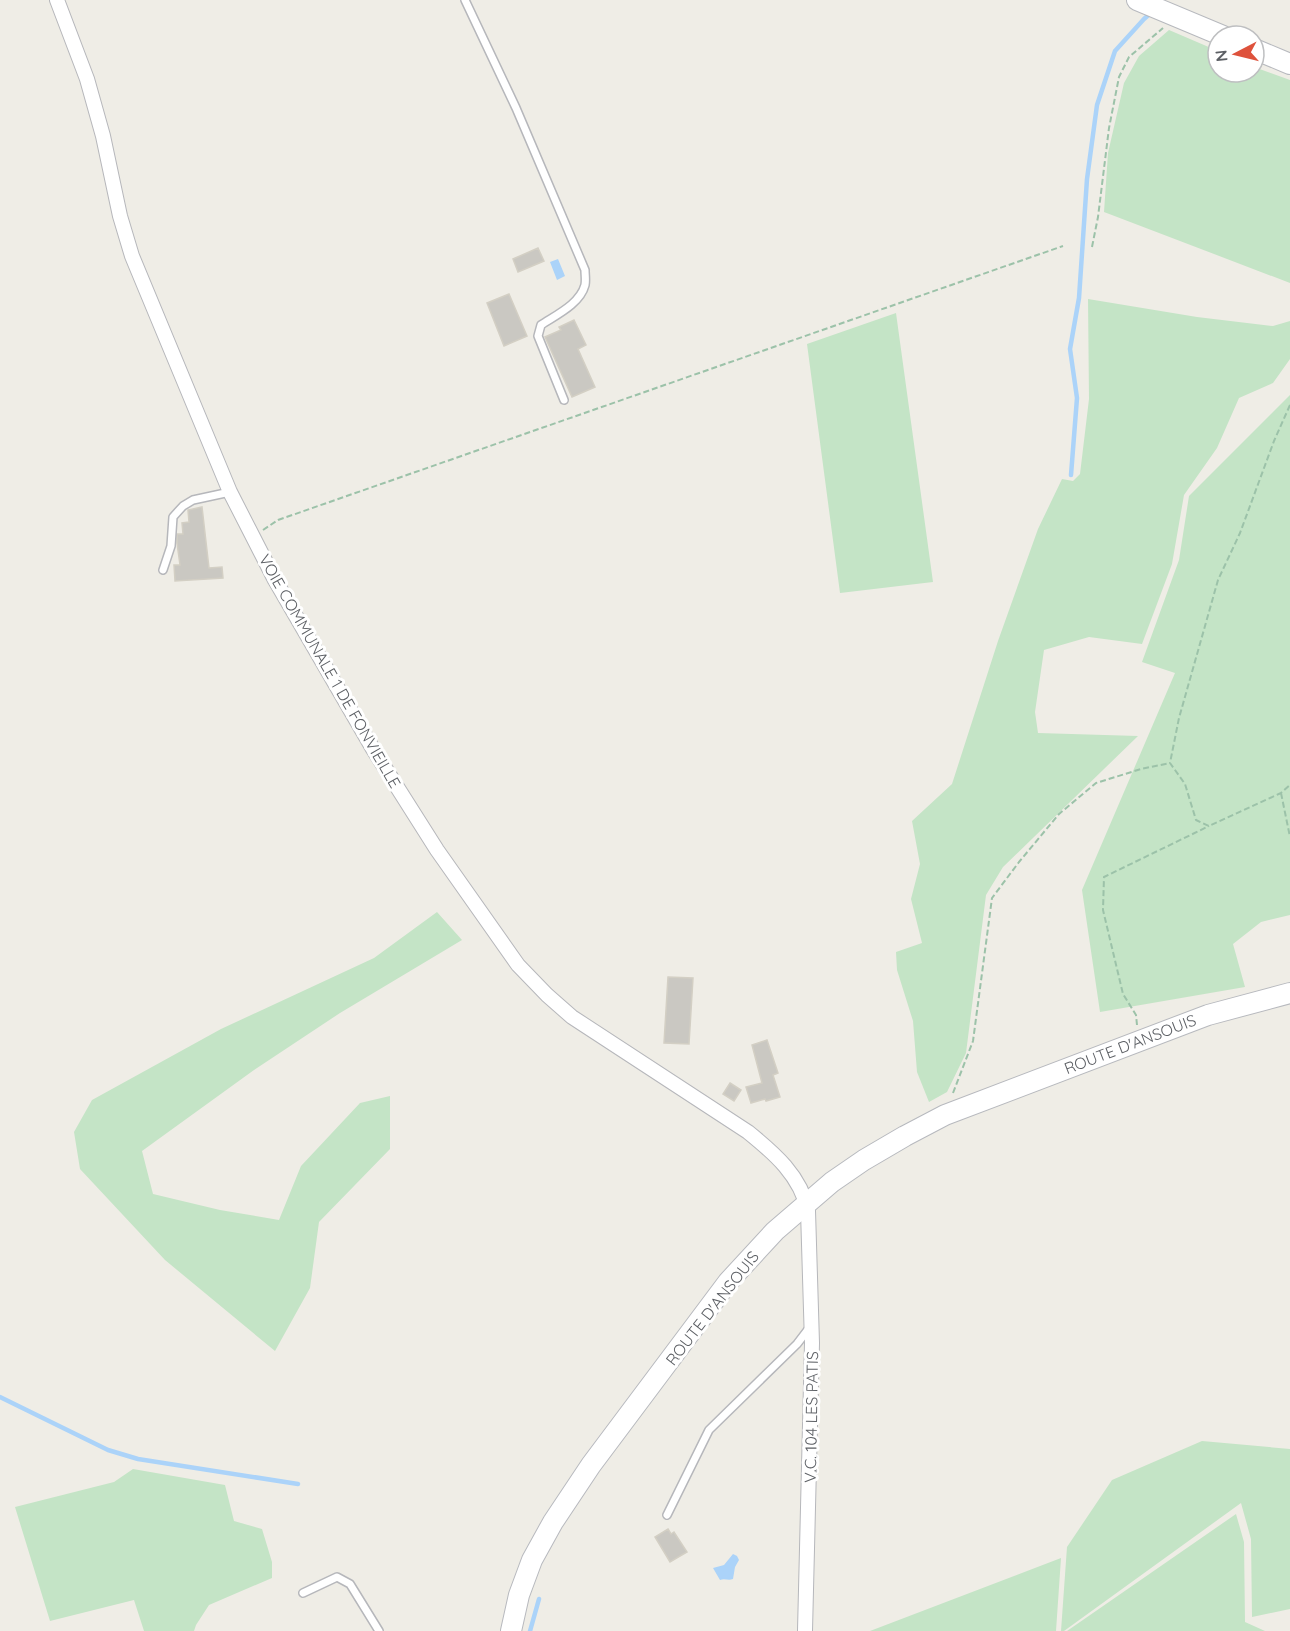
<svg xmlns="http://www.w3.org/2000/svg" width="1290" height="1631" font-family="Quicksand,sans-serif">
<rect width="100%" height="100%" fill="#efede6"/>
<!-- green -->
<path fill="#c4e4c6" d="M1169,30L1218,51V72H1254V67L1290,80V283L1104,212L1108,153L1124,83L1139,56Z
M1088,299L1197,317L1273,326L1290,321V359L1273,383L1239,398L1217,448L1184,495L1172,564L1142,644L1089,637L1044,650L1035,712L1038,733L1138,736L1003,867L986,895L966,1053L947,1092L929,1102L917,1072L913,1021L897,970L896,952L922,943L911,899L920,864L912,821L952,784L998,641L1038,529L1062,479L1073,481L1080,474L1089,399Z
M896,313L933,582L840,593L807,344Z
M1290,395V915L1261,922L1233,944L1245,987L1100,1012L1082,890L1175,673L1142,662L1179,560L1189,496Z
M437,912L462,940L340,1013L254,1070L142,1151L153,1194L220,1210L279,1220L301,1166L360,1103L390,1096V1149L319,1222L310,1288L275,1351L165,1260L80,1169L74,1132L92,1100L221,1029L374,958Z
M1202,1441L1290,1449V1609L1252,1617L1251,1539L1241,1503L1064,1631H1061L1067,1547L1112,1480Z
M133,1469L225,1485L234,1521L262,1529L272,1562V1578L209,1605L196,1625L194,1631H144L134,1600L50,1621L15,1507L114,1482Z
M1236,1514L1244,1542L1245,1622L1265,1631H1067Z
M1061,1558L1056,1631H870Z"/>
<!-- water -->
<path fill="#abd3f9" d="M558,259L565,276L557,280L550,262Z
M733,1554L737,1556L739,1560L735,1567L733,1579C728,1581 725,1578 720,1580L713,1568L724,1565Z"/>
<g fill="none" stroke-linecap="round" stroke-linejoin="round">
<!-- stream -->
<path stroke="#abd3f9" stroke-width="4.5" d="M1071,475L1077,398L1070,349L1079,298L1087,179L1097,105L1115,51L1144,19L1153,11
M0,1397L108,1450L138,1459L298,1484
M530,1631L539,1599"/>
</g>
<!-- building -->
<path fill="#cac8c2" stroke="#d3cfc4" stroke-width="1.5" d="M538,248L544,261L518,272L513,259Z
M509,294L527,336L504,346L487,303Z
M574,320L586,345L578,349L595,387L572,397L545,337L561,330L559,327Z
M202,507L209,568L222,567L223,578L175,581L174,565H180L177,543V534H183L182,523L189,522L188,510Z
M668,977L693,978L689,1044L664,1043Z
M767,1040L778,1073L773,1075L780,1097L766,1101L765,1099L751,1103L746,1087L762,1083L752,1045Z
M730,1083L741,1090L734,1101L723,1094Z
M668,1529L671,1534L674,1532L687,1552L670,1562L655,1537Z"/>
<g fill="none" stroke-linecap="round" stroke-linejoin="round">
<!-- lane casing -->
<g stroke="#b6b7bb" stroke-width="10">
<path id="lane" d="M465,0L516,108L585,270C585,275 586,280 585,285C580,304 556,315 541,325L538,336L564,400
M163,570L171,546L173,517L183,506L193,500L230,492
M667,1515L709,1430L797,1344L810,1327
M303,1593L337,1577L350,1584L379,1631"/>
</g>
<!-- street casing -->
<g stroke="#b6b7bb" stroke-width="16">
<path id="street" d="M57,0L87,79L103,136L120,216L132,256L230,492L275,580L373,749L437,850L518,965L547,995L572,1017L748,1132C774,1153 801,1176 808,1211L812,1343L805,1631"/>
</g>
<!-- secondary casing -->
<g stroke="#b7b9be" stroke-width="22">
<path id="secondary" d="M1137,0L1223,36
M1254,49L1290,64
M511,1631L519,1595L532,1560L553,1522L591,1465L728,1282L775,1231L832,1182L864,1160L905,1136L945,1115L1208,1015L1290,993"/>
</g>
<!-- path -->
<path stroke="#9cc2a9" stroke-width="2" stroke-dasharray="6 3" stroke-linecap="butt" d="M1092,247L1098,217L1109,128L1119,77L1129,57L1163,28
M1290,405L1274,441L1240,533L1218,580L1179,718L1170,763L1185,784L1196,820L1209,826L1281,793L1290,785
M263,530L278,520L1063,246
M1281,793L1290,837
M1137,1025L1136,1015L1123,994L1103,910L1104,877L1209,826
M953,1093L973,1041L992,898L1019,862L1059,814L1096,783L1141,769L1170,763"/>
<!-- lane -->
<use href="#lane" stroke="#fff" stroke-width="7"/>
<!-- street -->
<use href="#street" stroke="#fff" stroke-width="14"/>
<!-- secondary -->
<use href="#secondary" stroke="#fff" stroke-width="20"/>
</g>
<g text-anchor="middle" stroke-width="6" stroke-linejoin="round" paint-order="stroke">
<!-- street labels -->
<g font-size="16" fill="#5d6065" stroke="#fff">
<text transform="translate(330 671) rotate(60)" y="6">VOIE COMMUNALE 1 DE FONVIEILLE</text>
<text transform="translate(1130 1044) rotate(-21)" y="6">ROUTE D'ANSOUIS</text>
<text transform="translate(712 1308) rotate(-52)" y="6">ROUTE D'ANSOUIS</text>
<text transform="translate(811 1417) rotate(-89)" y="6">V.C. 104 LES PATIS</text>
</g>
</g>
<!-- north arrow -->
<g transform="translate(1236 54) rotate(263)"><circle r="28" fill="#ffffff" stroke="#bebfc1" stroke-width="1.5"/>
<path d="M0-4.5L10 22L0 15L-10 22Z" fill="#de523c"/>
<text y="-9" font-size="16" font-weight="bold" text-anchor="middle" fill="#5d6065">N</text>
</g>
</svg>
